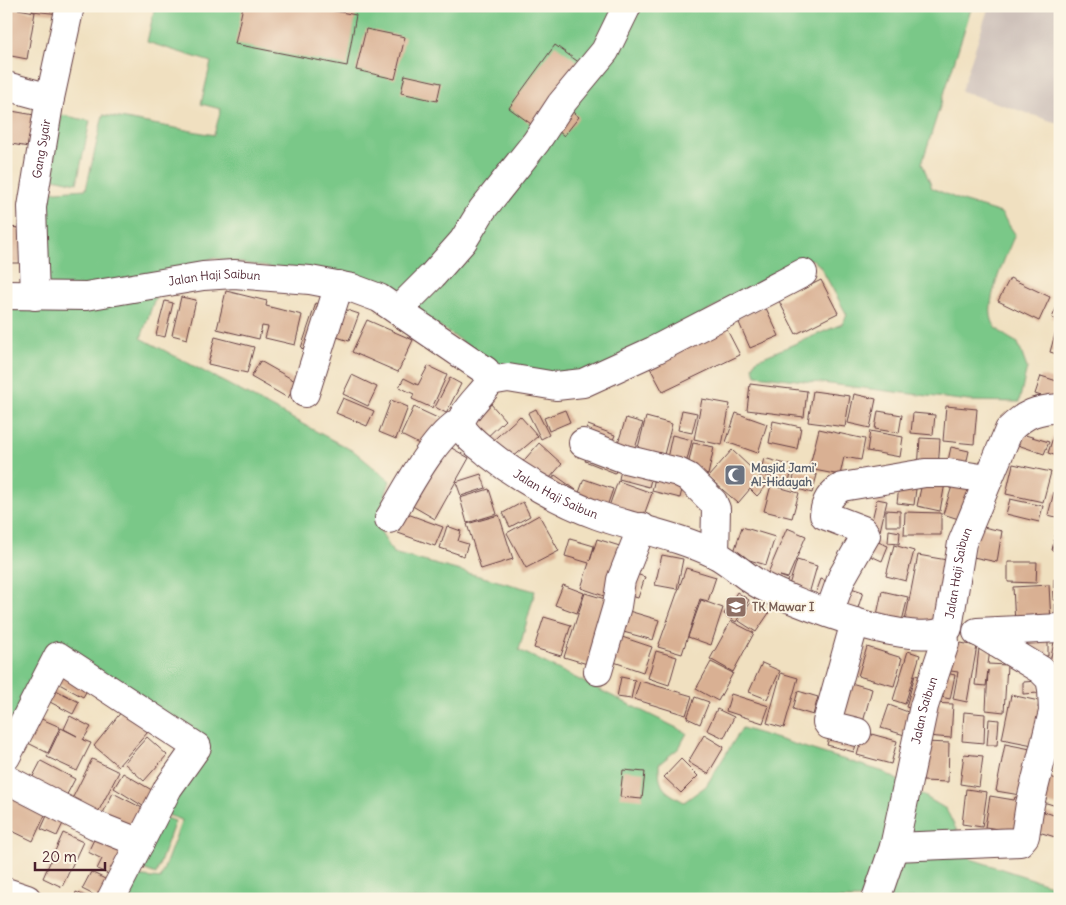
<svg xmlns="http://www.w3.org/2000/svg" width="1066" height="905" font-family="Delius,sans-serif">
<rect width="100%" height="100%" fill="#fcf5e5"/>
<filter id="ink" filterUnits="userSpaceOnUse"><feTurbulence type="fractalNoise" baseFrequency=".02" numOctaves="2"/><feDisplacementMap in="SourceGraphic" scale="10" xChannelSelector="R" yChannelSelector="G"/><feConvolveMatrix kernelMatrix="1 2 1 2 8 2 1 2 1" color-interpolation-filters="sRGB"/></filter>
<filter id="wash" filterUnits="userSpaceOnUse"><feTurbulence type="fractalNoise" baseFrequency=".0096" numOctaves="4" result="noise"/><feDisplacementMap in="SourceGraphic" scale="20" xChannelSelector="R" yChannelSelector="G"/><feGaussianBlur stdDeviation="1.12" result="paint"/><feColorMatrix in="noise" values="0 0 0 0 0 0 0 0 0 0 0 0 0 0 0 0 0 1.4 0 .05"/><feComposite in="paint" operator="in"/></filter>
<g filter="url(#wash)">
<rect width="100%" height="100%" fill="#f0e0c0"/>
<!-- industrial -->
<path fill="#cec1ba" d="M989,6H1060V124L961,91Z"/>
<!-- green -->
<path fill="#7ac888" stroke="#62745a" d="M155,6H972L922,163L932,188L962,201L1001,213L1015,234C1007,254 985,299 992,320C995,331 1009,338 1018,343L1027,368L1019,402L969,401L756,375L753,367L756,360L842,324L847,315L820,266L812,259L789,265L585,381L500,367L379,286L213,258L162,278L141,338L355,452L390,481L376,523L393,553L535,591L519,650L687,733L679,748L659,764C659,789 663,790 684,802L706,786L742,728L884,772L946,809L971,859L1060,888V899H123L136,876L160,879L182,820L162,813L199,748L57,653L6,750V310L31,309L42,192L86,189L103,115L214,135L221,109L201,104L211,62L147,42Z
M62,115L90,121L77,183L49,177Z
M159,816L175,821L156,874L140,868Z"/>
<g id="blocks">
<!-- building -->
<path fill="#d9b093" d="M33,6H61L60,14L32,11Z
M243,6H310L356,15L347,66L235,44Z
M6,7L35,12L27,59L6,55Z
M366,29L405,37L395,79L356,70Z
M555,45L584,66L538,129L509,108Z
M405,75L441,83L437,101L401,93Z
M564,105L579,117L564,136L549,123Z
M6,110L40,116L34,148L6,143Z
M6,227L22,228L20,263H6Z
M1010,278L1050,297L1039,321L998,301Z
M821,280L838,313L796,334L779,301Z
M226,291L267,301L266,306L302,315L295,345L265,338L268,327L262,326L259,339L217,329Z
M181,297L196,300L187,339L172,335Z
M1060,299V321L1052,318Z
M165,301L173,303L165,337L156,335Z
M316,303L331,307L316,353L301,348Z
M765,306L779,336L750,348L737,318Z
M338,307L359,314L349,341L328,334Z
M367,320L413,340L398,372L352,352Z
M725,326L740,355L663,392L648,364Z
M1057,327L1060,328V355L1050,352Z
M215,337L254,347L247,373L208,364Z
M260,361L297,382L288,398L251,377Z
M428,366L447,375L432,408L412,399L414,394L399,387L404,378L418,385Z
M352,375L377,387L368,406L343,394Z
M1041,376L1060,382V402L1035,394Z
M450,378L461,384L446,413L435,407Z
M750,384L807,391L804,417L747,410Z
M813,391L850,396L845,427L808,422Z
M854,394L876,399L870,428L848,423Z
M343,398L374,411L367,426L336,413Z
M702,399L730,404L722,445L694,439Z
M391,400L408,407L396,439L379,432Z
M490,403L505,420L481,443L464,426Z
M946,406L977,409L974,444L943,441Z
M414,407L444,421L431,450L401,435Z
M536,409L549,435L541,439L528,413Z
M565,410L570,422L549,431L544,418Z
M682,410L697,413L692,433L678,430Z
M878,411L902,415L899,433L875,429Z
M736,413L767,424L758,453L726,442Z
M913,413L935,415L933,435L911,433Z
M520,416L538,436L505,464L488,445Z
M646,417L672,424L661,466L635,459Z
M626,418L643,423L632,458L615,452Z
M773,421L801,427L797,449L769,443Z
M588,425L615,435L609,450L582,441Z
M1057,425H1060V457L1048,453Z
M819,429L865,439L861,460L844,457L840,475L809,469Z
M870,431L903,437L900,457L867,451Z
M1015,432L1049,442L1044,454L1012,443Z
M672,435L692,440L685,468L666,463Z
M920,438L940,439L938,471L918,470Z
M443,443L469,458L435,519L409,504Z
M539,443L562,464L543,486L520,465Z
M693,443L714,447L708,475L687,470Z
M951,447L969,451L964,474L946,470Z
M591,448L620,460L615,473L585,461Z
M732,450L768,484L757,496L750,489L738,503L708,477Z
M764,458L793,466L789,482L760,474Z
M623,461L654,469L649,487L619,479Z
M1013,464L1051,472L1043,502L1006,494Z
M657,469L685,477L680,498L652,491Z
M796,469L817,475L812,493L791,487Z
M481,474L486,488L461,496L456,482Z
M555,475L576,490L568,502L547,486Z
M955,477L976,483L965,521L943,514Z
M584,479L613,489L605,512L576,501Z
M900,479L917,481L914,505L897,503Z
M923,479L945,483L940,511L917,506Z
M618,481L652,493L640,526L606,515Z
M771,485L799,493L792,518L764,511Z
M489,489L497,514L467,523L460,498Z
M1054,492L1060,493V518L1048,515Z
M877,499L887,501L879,535L869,533Z
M1010,499L1043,506L1039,522L1006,514Z
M523,502L530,516L510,527L503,513Z
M886,510L900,511V526H886Z
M905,512L941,513V535H904Z
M405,513L443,527L435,546L398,533Z
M499,515L513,559L481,569L467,524Z
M539,515L559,551L526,568L507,533Z
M447,526L461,531L458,541L468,544L464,556L440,548Z
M978,526L1002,531L997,562L973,557Z
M742,527L775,537L766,565L733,555Z
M787,528L806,536L788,578L780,576L788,579L781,594L763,585Z
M1057,528L1060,529V552L1052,550Z
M889,530L900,532L899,544L888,543Z
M868,538L888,546L882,561L862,552Z
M570,539L594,546L590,561L597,539L623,547L607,597L581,588L589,563L565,556Z
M894,545L914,551L906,581L886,576Z
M662,555L683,559L677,589L655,585Z
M918,555L947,560L934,627L905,621Z
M797,560L817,566L809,594L788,588Z
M1008,562H1037L1036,583L1008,582Z
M686,568L716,577L708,601L700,599L682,654L658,647Z
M630,572L645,577L638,598L624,594Z
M821,579L834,584L812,604Z
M1054,579H1060V600H1053Z
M563,585L584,593L577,613L555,605Z
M842,585L863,592L855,617L834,610Z
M1049,585L1051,622L1015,624L1013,587Z
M882,591L908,597L902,621L877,615Z
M737,592L749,600L736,622L724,614Z
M585,593L615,602L594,666L564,657Z
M701,600L723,608L711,645L688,637Z
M751,602L769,613L756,632L739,621Z
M1055,604H1060V622L1055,621Z
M622,609L659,620L653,640L616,630Z
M544,617L571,625L561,656L534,648Z
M731,621L754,633L733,672L710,659Z
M1027,632H1048V656H1026Z
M1056,632L1060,633V664L1050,662Z
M619,636L652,647L643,672L611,661Z
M950,641L977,646L967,702L953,699L958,672L944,670Z
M867,647L902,658L894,686L858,676Z
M979,648L990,650L988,664L1007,665L1004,712L986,710L988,670L986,686L975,685Z
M656,651L677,657L669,685L648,678Z
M908,651L920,655L905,704L893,700Z
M711,662L733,673L718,701L696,689Z
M762,663L780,671L767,699L749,692Z
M59,668L90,685L83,697L52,680Z
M937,671L955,675L950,699L932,695Z
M781,673L798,678L784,728L767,723Z
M915,675L929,679L919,711L906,707Z
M621,677L635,680L631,699L617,697Z
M640,681L692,696L686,715L634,699Z
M844,681L872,689L862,726L834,719Z
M1038,681L1039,693L1023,694V682Z
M54,689L79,702L73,714L48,701Z
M798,691L818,697L813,715L793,709Z
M731,694L769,706L763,723L726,711Z
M1011,695L1039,701L1038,708L1050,710L1043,747L1002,739Z
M695,697L709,702L700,724L687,718Z
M930,703L953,704L951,738L927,736Z
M889,705L916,715L908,736L881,728Z
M717,709L734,717L724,738L707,730Z
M122,711L148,732L118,766L94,746Z
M964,712L985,714L984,743L962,741Z
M70,716L91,727L83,740L91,743L77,771L47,757L61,728L77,736L64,729Z
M37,717L60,727L48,753L26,742Z
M989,719L999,720L997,745H987Z
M831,730L858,737L854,752L827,745Z
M864,732L897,741L891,764L857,755Z
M704,735L724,747L708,774L688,762Z
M147,737L167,755L144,781L124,763Z
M924,742L949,743L948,782L923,781Z
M1005,744L1041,751L1032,797L996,791Z
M1047,744L1060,748V768L1041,763Z
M964,754L983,756L979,787L960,784Z
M92,759L119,772L96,816L70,803Z
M681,759L698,776L681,793L664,777Z
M41,761L75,779L62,804L28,786Z
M623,770L645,772L642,799L620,797Z
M123,773L155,792L146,808L114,788Z
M1040,774L1060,780V807L1033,799Z
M15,788L50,804L33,841L6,828V807Z
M966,789L987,792L982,827L962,824Z
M113,793L148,811L135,836L100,819Z
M990,796L1014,800L1015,797L1030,799L1024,833L985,827Z
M51,807L67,815L57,836L41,829Z
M1035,809L1060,817L1055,837L1029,829Z
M99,829L131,843L115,877L97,869L102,859L88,852Z
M63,833L83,842L62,887L43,878Z
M91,872L115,884L102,899L82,889Z
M76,892L92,899H74Z"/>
</g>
</g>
<g filter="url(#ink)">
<use href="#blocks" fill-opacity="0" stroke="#633c41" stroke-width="1"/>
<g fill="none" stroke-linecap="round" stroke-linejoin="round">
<!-- minor casing -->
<g stroke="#633c41" stroke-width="30">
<g id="minor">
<path d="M6,86L50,98"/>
<path id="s1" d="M6,295L86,296L203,276L234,274L310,280L352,288L379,298L486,371L490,381C484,394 457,414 462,427C467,438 480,446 489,454C519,478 561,502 597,515C636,529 678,536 715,554C732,563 745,577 762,586C793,602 920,653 948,628L962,543L1009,430C1026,413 1036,410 1060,408"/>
<path id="s2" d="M35,296L32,207L50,98L70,6"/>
<path d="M398,310L432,276L463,241L482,210L536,142L561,104L605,51L627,6"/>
<path d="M490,381L508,378L556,386L583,383L653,351L803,273"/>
<path d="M305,393L339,285"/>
<path d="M583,443L625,459L678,472L688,477L713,502L716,509L715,554"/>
<path d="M389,519C406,491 433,437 461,421"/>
<path d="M829,613L842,577L866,535L863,530L824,515C825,502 831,493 842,487L925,473H949L987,479"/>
<path d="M855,622L827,722L829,725L857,732"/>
<path d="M977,632L1060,628"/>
<path d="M598,671L617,606L621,580L642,527"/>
<path d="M6,757L58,656L197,747L168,788L111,899"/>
<path d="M6,779L95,825L140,843"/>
<path d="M894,847L1020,842L1025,836L1030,804L1053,712L1052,689L1050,679L1041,670L980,633"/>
<path d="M6,892L27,899"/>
<path id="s3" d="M876,899L894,847L924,706L945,643L944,631"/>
</g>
</g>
<!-- minor -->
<use href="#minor" stroke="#fff" stroke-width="28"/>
</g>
</g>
<!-- icons -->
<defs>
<g id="mosque-square" transform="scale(1.125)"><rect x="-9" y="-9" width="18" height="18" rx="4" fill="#6b7280" stroke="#fcf5e5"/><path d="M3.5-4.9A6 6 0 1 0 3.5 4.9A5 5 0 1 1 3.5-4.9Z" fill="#fff"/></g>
<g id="school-square" transform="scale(1.125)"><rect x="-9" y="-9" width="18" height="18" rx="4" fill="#8d6e63" stroke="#fcf5e5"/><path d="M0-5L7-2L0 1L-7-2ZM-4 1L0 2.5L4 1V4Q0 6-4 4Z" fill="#fff"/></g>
</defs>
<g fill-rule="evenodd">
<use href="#mosque-square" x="735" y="475"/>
<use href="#school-square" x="736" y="607"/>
</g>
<g text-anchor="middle" stroke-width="4" stroke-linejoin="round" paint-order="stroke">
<!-- street labels -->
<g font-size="12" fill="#4a1f2b" stroke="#fcf5e5">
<text dy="4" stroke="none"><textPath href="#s2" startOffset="148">Gang Syair</textPath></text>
<text dy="4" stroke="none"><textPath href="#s1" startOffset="210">Jalan Haji Saibun</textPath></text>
<text dy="4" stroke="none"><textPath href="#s1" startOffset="690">Jalan Haji Saibun</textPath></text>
<text dy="4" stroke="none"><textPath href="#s1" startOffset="1169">Jalan Haji Saibun</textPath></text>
<text dy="4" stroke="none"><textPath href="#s3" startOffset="195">Jalan Saibun</textPath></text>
</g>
<!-- worship labels -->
<g font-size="12" font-weight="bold" fill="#5b616d" stroke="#fcf5e5" text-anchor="start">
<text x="751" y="472">Masjid Jami'<tspan x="751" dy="14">Al-Hidayah</tspan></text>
</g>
<!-- education labels -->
<g font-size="12" font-weight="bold" fill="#785e54" stroke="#fcf5e5" text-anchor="start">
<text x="752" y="611">TK Mawar I</text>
</g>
</g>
<!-- margin -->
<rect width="1066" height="905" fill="none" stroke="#fcf5e5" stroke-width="25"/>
<!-- scale -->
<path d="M35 862v8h70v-8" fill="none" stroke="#4a1f2b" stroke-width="2.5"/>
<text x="42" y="862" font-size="15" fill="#4a1f2b" stroke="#fcf5e5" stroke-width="4" paint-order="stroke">20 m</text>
</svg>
